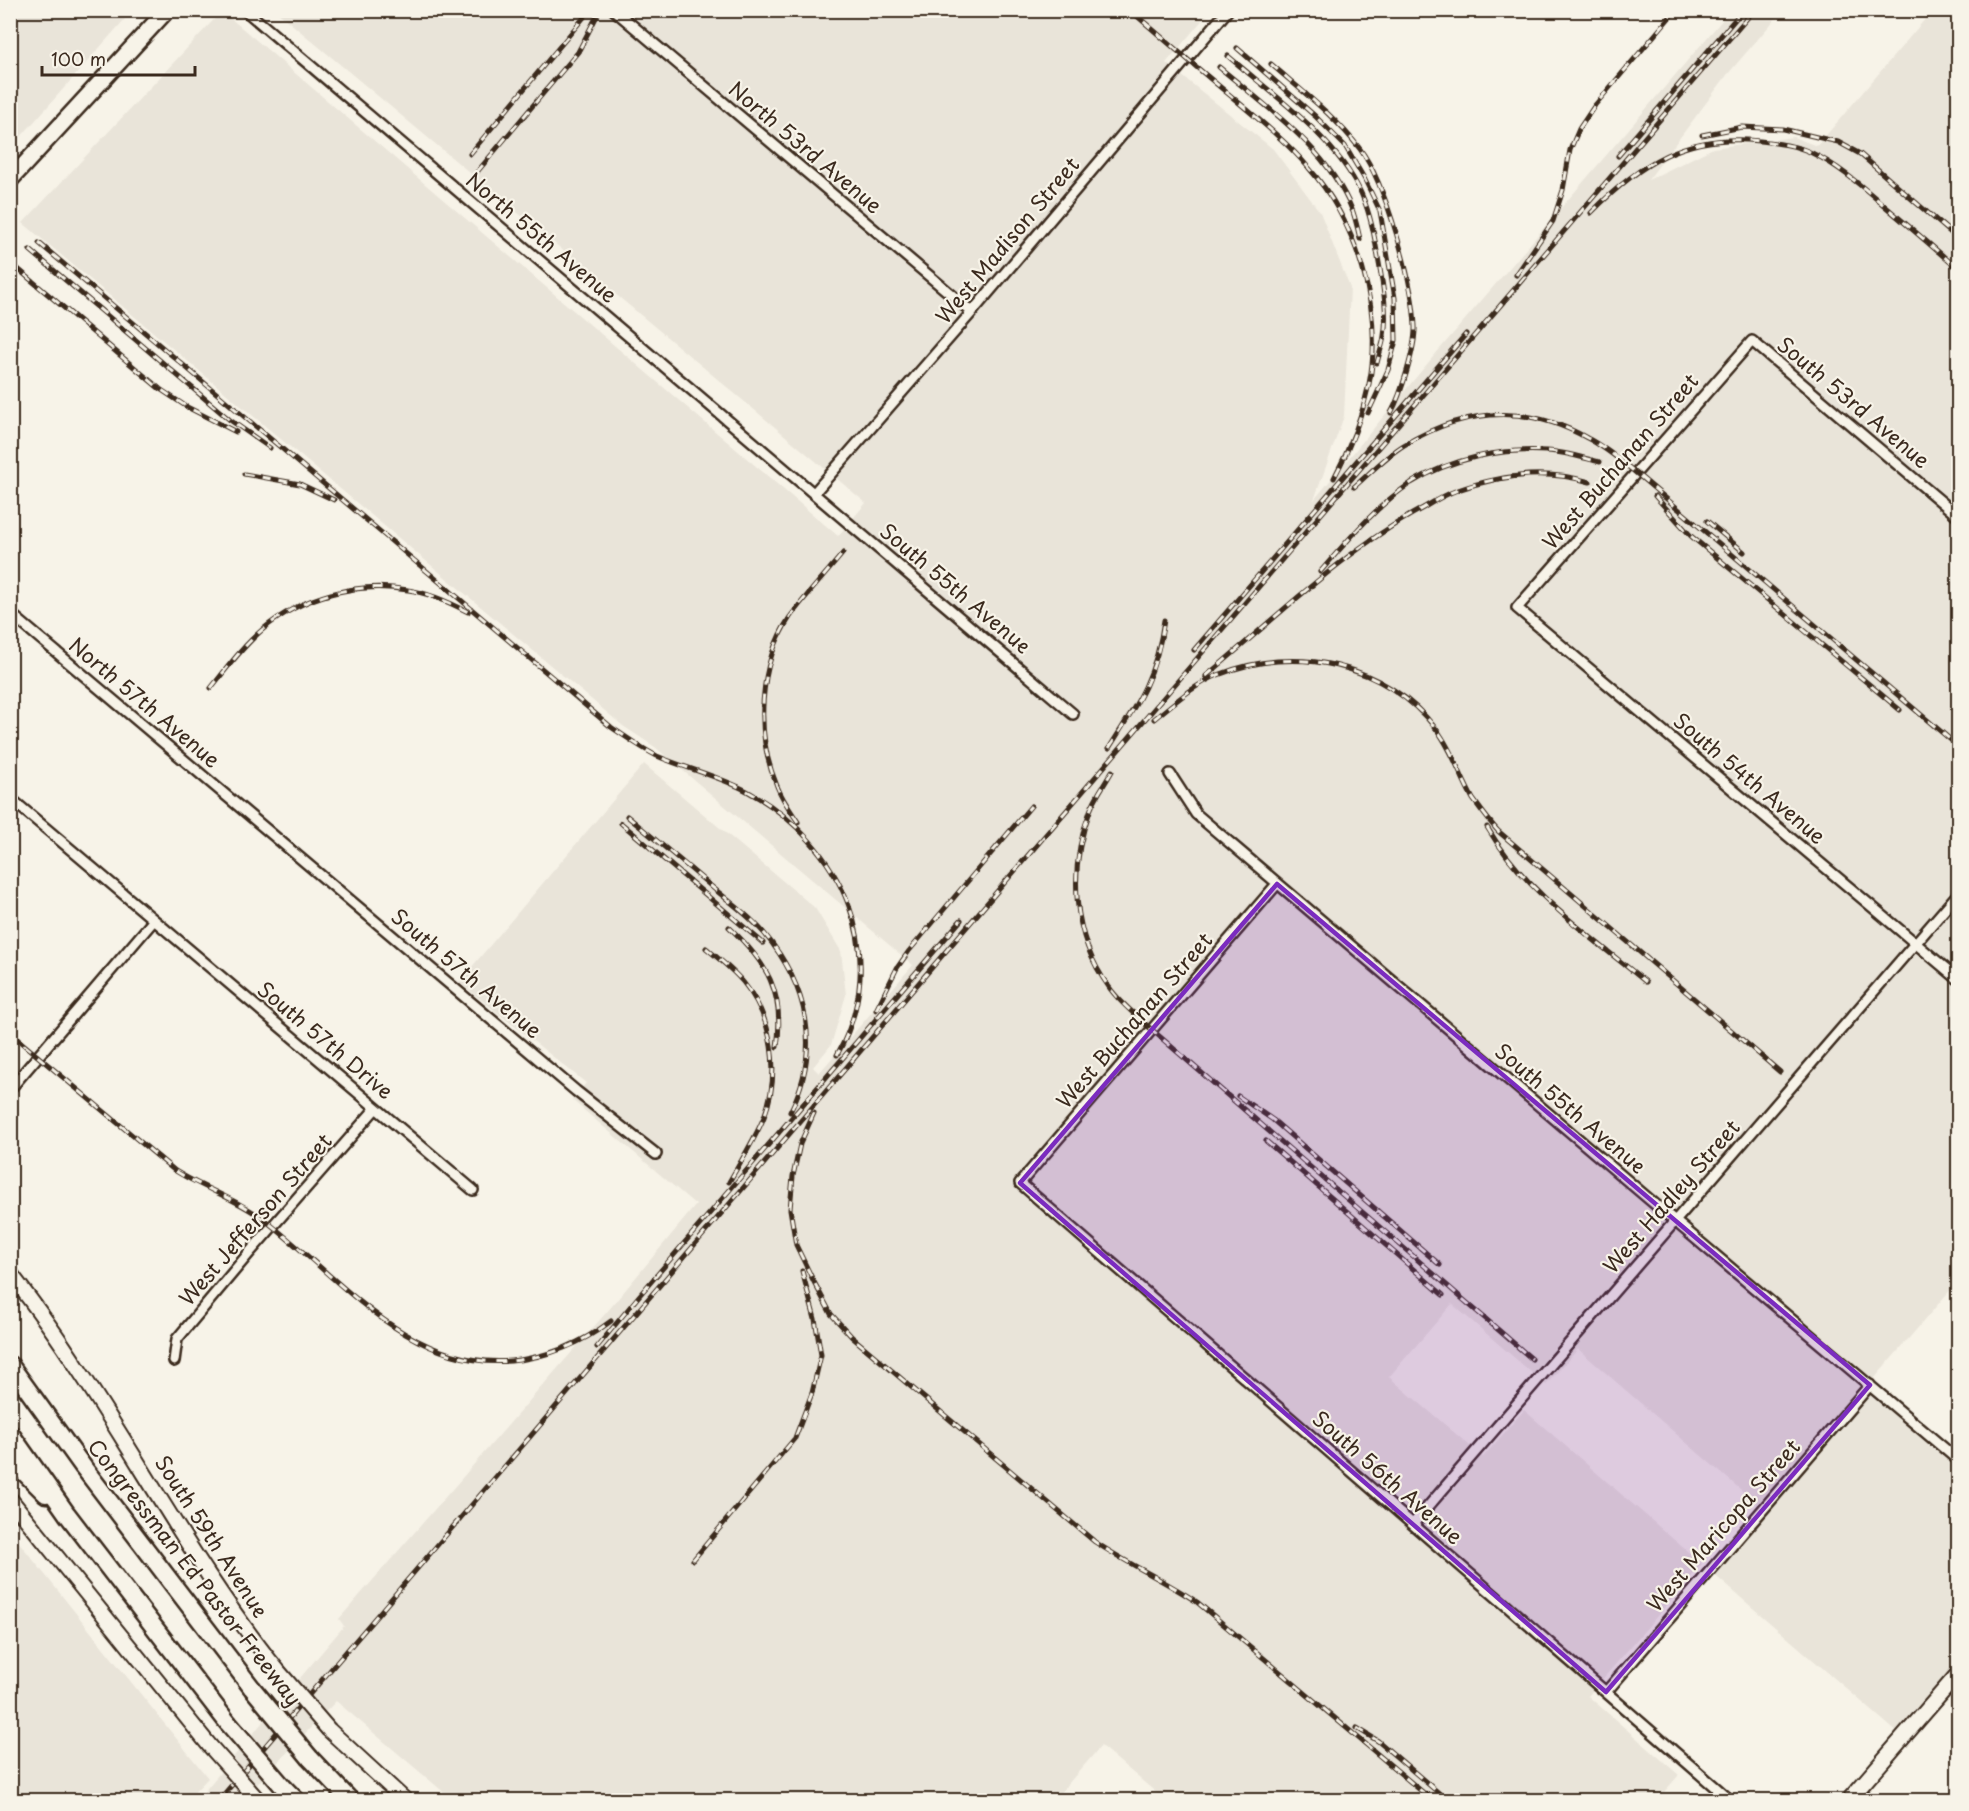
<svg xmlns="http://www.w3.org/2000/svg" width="1969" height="1811" font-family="'Playpen Sans',sans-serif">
<rect width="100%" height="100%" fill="#f7f3e8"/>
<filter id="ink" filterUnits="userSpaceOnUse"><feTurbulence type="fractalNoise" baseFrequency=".0167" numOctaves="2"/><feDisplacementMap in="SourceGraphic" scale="12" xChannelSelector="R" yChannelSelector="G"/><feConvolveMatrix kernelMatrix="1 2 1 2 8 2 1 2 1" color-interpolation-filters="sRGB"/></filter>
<g filter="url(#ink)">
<!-- built -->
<path fill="#e9e4d9" d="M11,10L132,11L11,148L10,11Z
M222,11L838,536L866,503L276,11H1210L1166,63L1273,149L1320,212L1350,288L1344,416L1314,500L1433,357L1730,11H1782L1727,75L1648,180L1713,148L1793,137L1817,146L1932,11H1958V1281L1868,1386L1958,1464V1665L1899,1734L1710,1571L1763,1509L1578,1349L1546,1385L1452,1304L1389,1377L1483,1457L1524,1410L1702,1564L1588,1696L1679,1775L1657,1800H1165L1101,1746L1054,1800H453L336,1701L242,1800H197L344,1626L339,1619L612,1306L696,1205L572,1100L586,1083L459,982L644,764L815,908L841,951L846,995L831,1045L813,1067L819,1073L913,965L655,747L623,726L23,223Z
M10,1531L208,1778L187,1800H11Z"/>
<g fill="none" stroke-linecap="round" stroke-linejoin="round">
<!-- minor casing -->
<g stroke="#3b2a1e" stroke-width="14">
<path id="minor" d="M245,10L1073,714
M614,10L972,312
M814,493L972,312L1228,10
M1958,516L1752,341L1517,608L1958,979
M10,613L576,1091L656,1154
M1170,774L1196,814L1676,1222L1958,1460
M10,798L473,1190
M1277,884L1020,1183L1730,1800
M10,1089L154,920
M174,1361L177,1339L250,1252L376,1108
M1413,1524L1958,894
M1606,1692L1870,1385"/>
</g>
<!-- secondary casing -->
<g stroke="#3b2a1e" stroke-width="18">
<path id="secondary" d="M10,1273C34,1304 58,1337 79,1370C146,1471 202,1577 278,1671
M10,1499L209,1745
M329,1730L405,1800
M1849,1800L1958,1674"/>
</g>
<!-- primary casing -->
<g stroke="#3b2a1e" stroke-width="20">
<path id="primary" d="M10,180L167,10"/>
</g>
<!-- motorway casing -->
<g stroke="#3b2a1e" stroke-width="21">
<path id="motorway" d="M10,1365L84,1468L252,1688
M10,1433L67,1514L228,1723
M10,1458L46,1494
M310,1758L350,1800
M285,1789L296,1800"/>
</g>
<!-- minor -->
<use href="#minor" stroke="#f7f3e8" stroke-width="9"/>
<!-- secondary -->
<use href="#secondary" stroke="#f7f3e8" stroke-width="14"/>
<!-- primary -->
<use href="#primary" stroke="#f7f3e8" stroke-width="15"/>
<!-- motorway -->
<use href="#motorway" stroke="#f7f3e8" stroke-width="16"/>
<!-- rail casing -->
<g stroke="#3b2a1e" stroke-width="5">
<path id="rail" d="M1130,10C1164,39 1197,68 1231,96C1258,119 1285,140 1308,167C1357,222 1384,310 1369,384C1362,417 1350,448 1334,478
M1237,48L1315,116L1345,146L1364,178L1380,211L1395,298L1396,340L1388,370L1368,413
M1228,56C1273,95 1336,138 1361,193C1371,215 1375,239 1379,263C1383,286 1388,313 1384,336C1383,345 1379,354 1377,363
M1271,64C1302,91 1335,116 1360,149C1386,184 1413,282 1415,326C1416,346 1401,395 1391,413
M1219,67C1269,109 1328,149 1353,212C1356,221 1358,230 1360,239
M1702,135L1742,127L1783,129L1838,142L1860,154L1958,239
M470,154L590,10
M1618,156L1743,10
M477,172L578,52L600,10
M1591,213C1640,163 1686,133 1759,141C1777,143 1796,145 1812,153C1837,165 1858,183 1879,201C1905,223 1932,246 1958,269
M39,243L611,727C626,737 641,748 657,756C687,769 719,776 747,791C842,843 893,955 837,1055
M30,250L230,420L270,448
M11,263L160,389L187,407L236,432
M1516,275L1553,221L1563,190L1570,150L1579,129L1595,105L1676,10
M244,474L300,484L334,500
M1354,487C1370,473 1386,456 1404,445C1463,409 1525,403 1587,438C1605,447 1620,460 1636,473L1958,746
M1655,496L1691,536L1900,710
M1707,521L1744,552
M1320,572C1347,541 1376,506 1411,483C1450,459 1501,448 1547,451C1565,452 1583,458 1600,462
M1194,650L1466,334
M1206,676C1276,618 1343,551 1423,508C1433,502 1444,495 1455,491C1499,475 1546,469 1590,482
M211,688C227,668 243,646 262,630C302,596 357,581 408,590C429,593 449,602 468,612
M1154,719C1174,703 1194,685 1218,675C1295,644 1385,663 1437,730C1453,751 1460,776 1473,799C1481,810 1489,821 1498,831L1780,1072
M1109,748C1138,703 1157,674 1164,620
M1112,771C1105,784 1095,797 1090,811C1068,869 1072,936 1109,987C1120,1003 1137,1016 1151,1029L1532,1359
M627,816C656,840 684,863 712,887C730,902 749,915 764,933C808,986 822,1049 790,1112
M798,822C790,810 782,799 777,786C755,734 758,665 790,617C806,595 826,574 843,553
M621,823L763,943
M1487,827C1525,892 1589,935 1646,982
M729,927C767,963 785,992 777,1047
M706,948C718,958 732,969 743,982C773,1018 781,1073 764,1117C755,1139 741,1161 729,1182
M876,1010L897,968L909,951L1031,806
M10,1033L174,1170C202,1188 235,1198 262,1218C337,1274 407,1370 511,1361C549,1357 581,1344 611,1321
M1238,1096L1273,1120L1440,1265
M814,1113L800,1144L793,1176L790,1209L796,1245L813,1280L831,1314L852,1337L1095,1542C1128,1564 1164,1580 1197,1602L1432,1800
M1266,1141L1443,1295
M597,1347L638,1297L961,920
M693,1560L795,1438L812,1393L821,1355L815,1319L802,1271
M1357,1728L1378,1741L1447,1800
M219,1800L1024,860L1754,10"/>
</g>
<!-- rail -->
<use href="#rail" stroke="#f7f3e8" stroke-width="3" stroke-dasharray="9" stroke-linecap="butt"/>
<!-- secondary-bridge casing -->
<g stroke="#3b2a1e" stroke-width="18" stroke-linecap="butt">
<path id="secondary-bridge" d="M278,1671L329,1730
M209,1745L258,1800"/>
</g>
<!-- motorway-bridge casing -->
<g stroke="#3b2a1e" stroke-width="21" stroke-linecap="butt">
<path id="motorway-bridge" d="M252,1688L310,1758
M228,1723L285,1789"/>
</g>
<!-- secondary-bridge -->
<use href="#secondary-bridge" stroke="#f7f3e8" stroke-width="14"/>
<!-- motorway-bridge -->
<use href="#motorway-bridge" stroke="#f7f3e8" stroke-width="16"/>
</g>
</g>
<!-- marked area -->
<path fill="#7b2cbf" fill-opacity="0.2" stroke="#7b2cbf" stroke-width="4.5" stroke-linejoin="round" d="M1277,884L1870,1385L1606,1692L1020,1183Z"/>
<g text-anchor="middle" stroke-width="4.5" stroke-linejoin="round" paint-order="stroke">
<!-- street labels -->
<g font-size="21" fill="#3b2a1e" stroke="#f7f3e8">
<text transform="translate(805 148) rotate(40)" y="7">North 53rd Avenue</text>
<text transform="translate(541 238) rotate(40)" y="7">North 55th Avenue</text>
<text transform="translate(1008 241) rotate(-50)" y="7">West Madison Street</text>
<text transform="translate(1853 403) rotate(40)" y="7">South 53rd Avenue</text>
<text transform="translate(1621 462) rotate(-49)" y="7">West Buchanan Street</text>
<text transform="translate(955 589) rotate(40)" y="7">South 55th Avenue</text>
<text transform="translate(144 703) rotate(40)" y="7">North 57th Avenue</text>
<text transform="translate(1749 779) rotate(40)" y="7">South 54th Avenue</text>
<text transform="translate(466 974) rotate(40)" y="7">South 57th Avenue</text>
<text transform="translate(1135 1021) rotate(-49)" y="7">West Buchanan Street</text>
<text transform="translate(325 1041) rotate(40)" y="7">South 57th Drive</text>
<text transform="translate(1570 1109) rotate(40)" y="7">South 55th Avenue</text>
<text transform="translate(1672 1197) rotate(-49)" y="7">West Hadley Street</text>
<text transform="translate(256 1220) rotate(-49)" y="7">West Jefferson Street</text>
<text transform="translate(1387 1478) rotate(41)" y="7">South 56th Avenue</text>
<text transform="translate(1724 1526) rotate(-49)" y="7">West Maricopa Street</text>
<text transform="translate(211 1537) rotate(57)" y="7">South 59th Avenue</text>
<text transform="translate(194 1573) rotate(52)" y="7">Congressman Ed Pastor Freeway</text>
</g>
</g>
<!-- margin -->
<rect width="1969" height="1811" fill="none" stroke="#f7f3e8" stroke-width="36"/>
<rect x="18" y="18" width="1933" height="1775" fill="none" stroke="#3b2a1e" stroke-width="2" filter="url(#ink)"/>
<!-- scale -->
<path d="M42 66v9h153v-9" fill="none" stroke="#3b2a1e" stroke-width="3"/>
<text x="51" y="66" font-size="18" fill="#3b2a1e" stroke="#f7f3e8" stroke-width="4.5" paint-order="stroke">100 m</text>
</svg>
